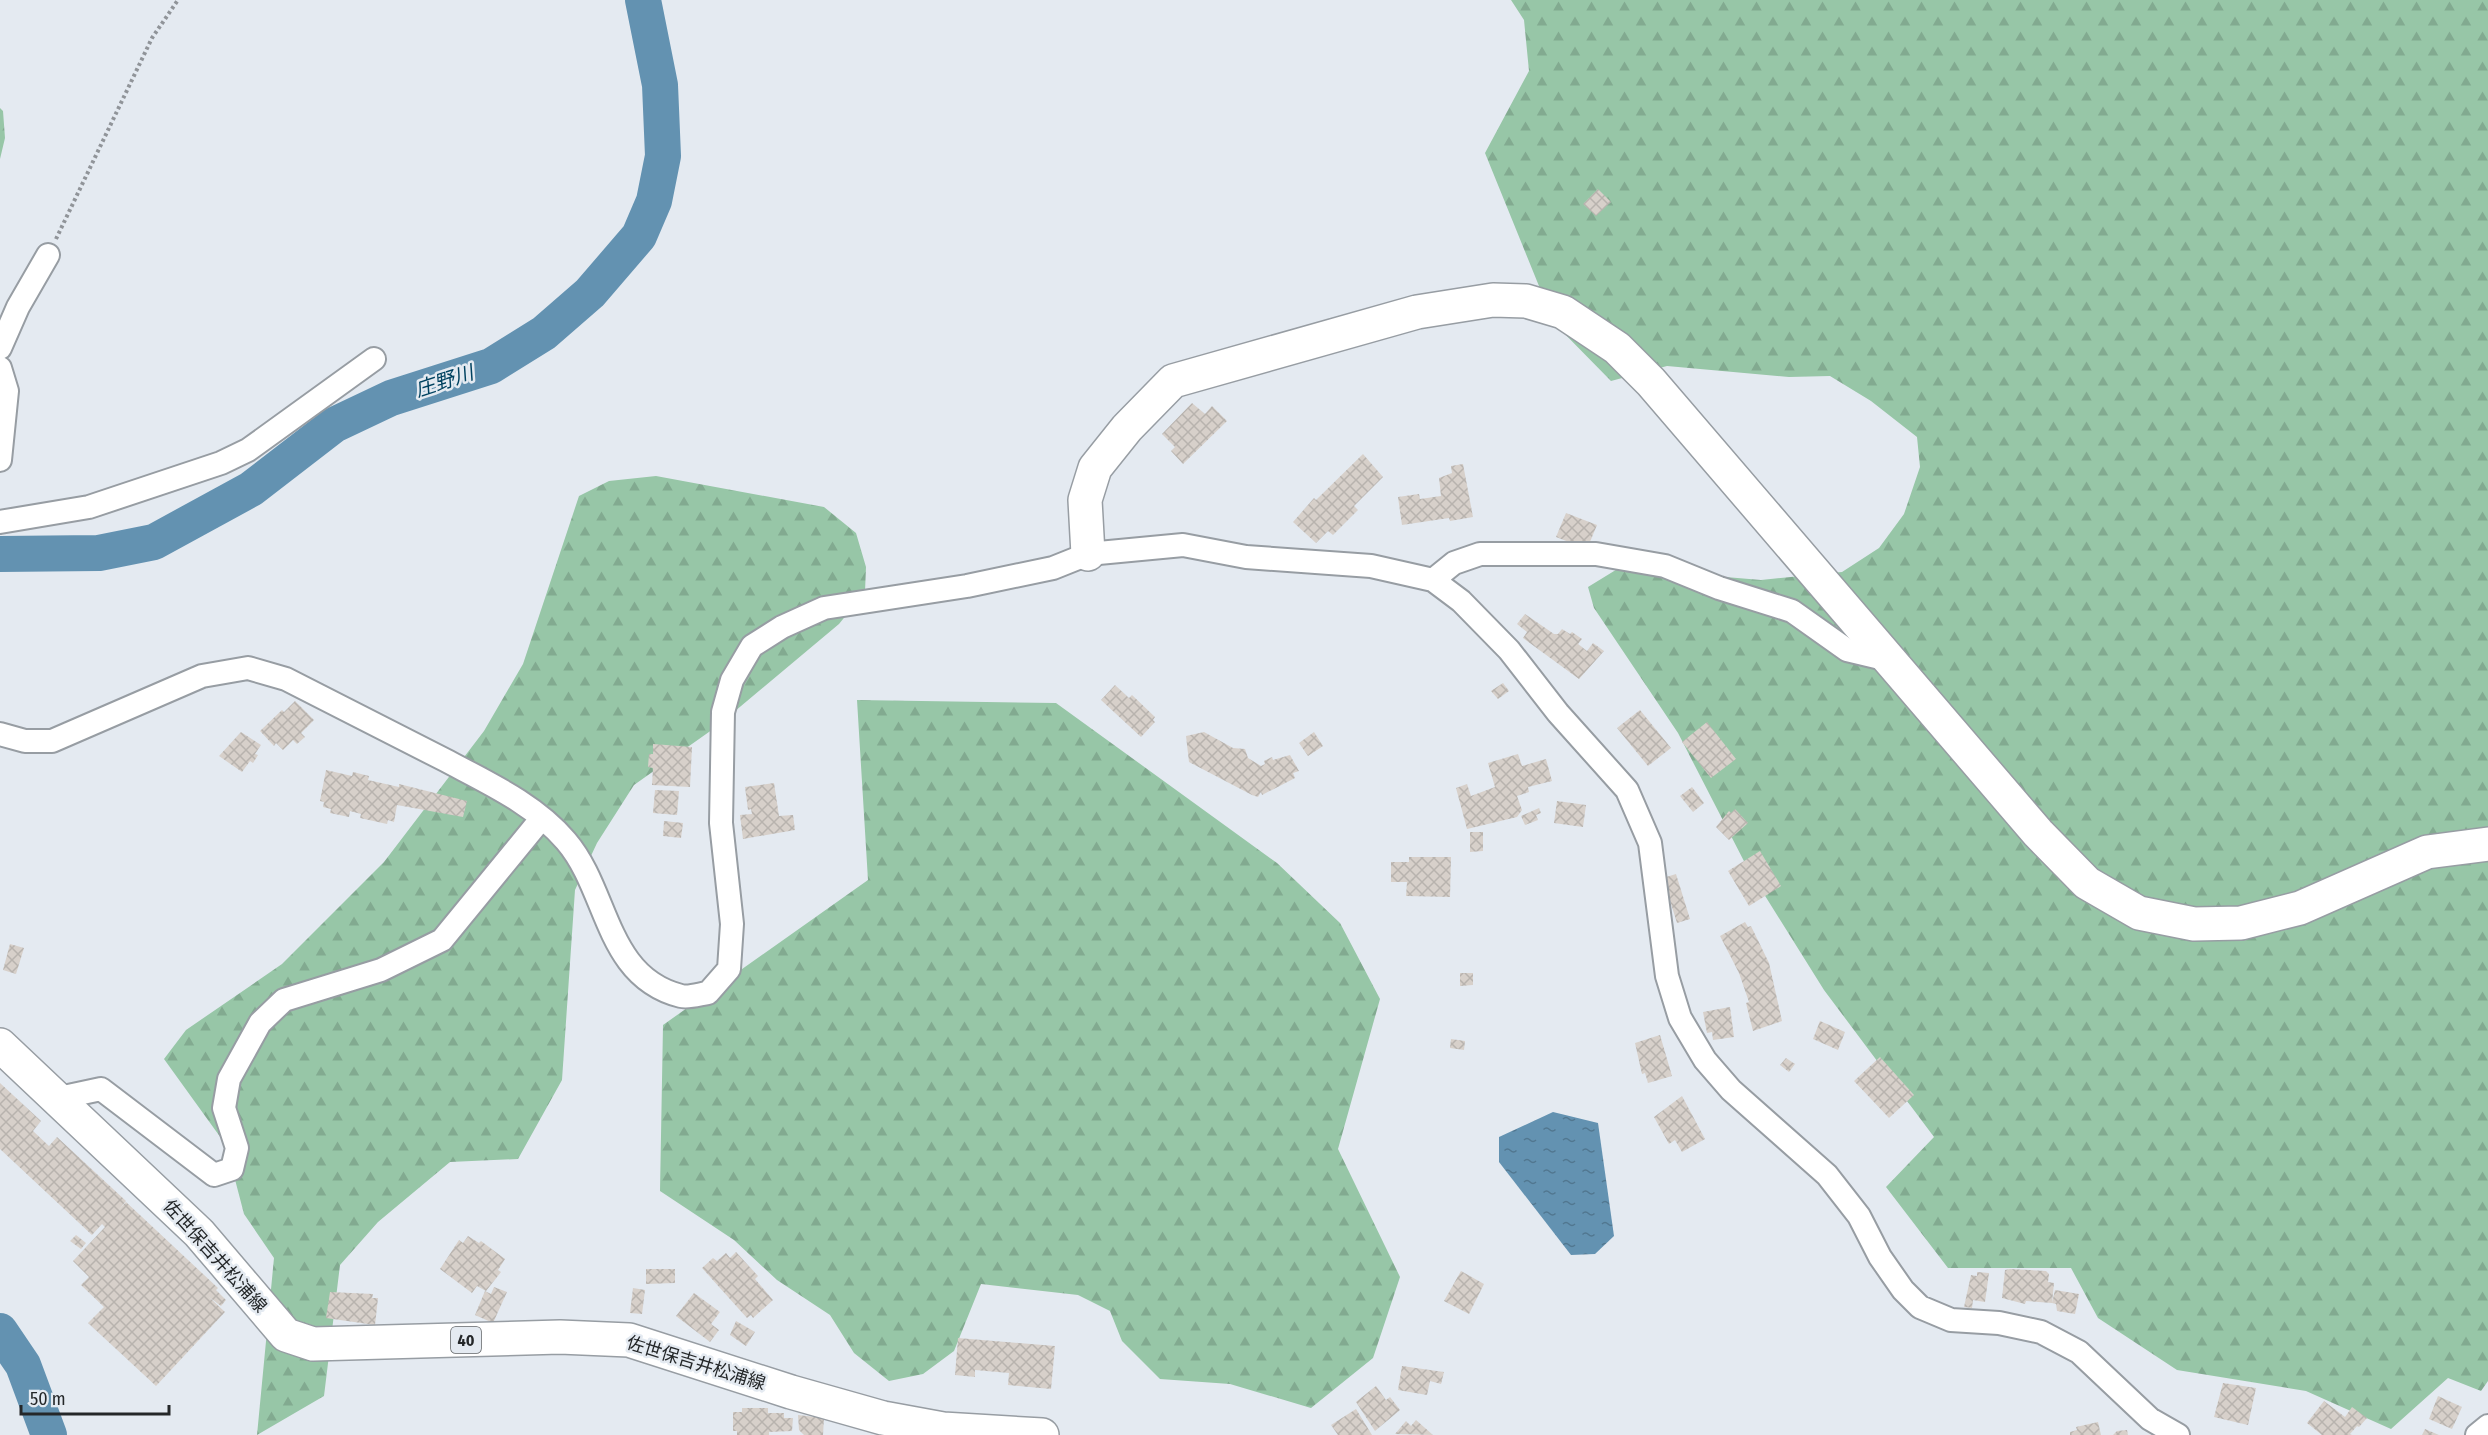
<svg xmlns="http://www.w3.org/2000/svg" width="2488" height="1435" font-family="'Fira Sans Condensed','Noto Sans JP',sans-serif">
<defs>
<pattern id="forest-firs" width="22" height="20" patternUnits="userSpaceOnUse" patternTransform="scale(1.5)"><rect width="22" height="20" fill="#97c6a7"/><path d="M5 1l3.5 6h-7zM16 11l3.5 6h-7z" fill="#82aa90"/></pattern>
<pattern id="water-ripples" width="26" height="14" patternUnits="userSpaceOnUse" patternTransform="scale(1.5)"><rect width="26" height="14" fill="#6392b1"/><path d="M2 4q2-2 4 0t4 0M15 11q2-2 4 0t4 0" fill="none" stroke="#517790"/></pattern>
<pattern id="building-cross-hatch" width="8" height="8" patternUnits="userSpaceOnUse" patternTransform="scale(1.5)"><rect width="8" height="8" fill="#d7d0ca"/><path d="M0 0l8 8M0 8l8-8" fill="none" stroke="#b8b3ae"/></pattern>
</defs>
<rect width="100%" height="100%" fill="#e4eaf1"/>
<!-- forest -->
<path fill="url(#forest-firs)" d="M1511,0H2488V1381L2481,1391L2448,1378L2391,1429L2306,1391L2177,1370L2098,1318L2071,1268H1948L1886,1187L1934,1137L1824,990L1747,867L1678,733L1594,608L1588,587L1619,568L1761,580L1842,572L1879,548L1904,514L1920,467L1917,437L1871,401L1830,376L1789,377L1667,366L1611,381L1554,323L1485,153L1529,71L1524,20Z
M0,108L3,111L5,138L0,159Z
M656,476L824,507L856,533L866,567L865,592L839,624L716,727L634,785L597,843L575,890L562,1080L518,1159L450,1162L378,1222L340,1265L324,1396L257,1435L274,1258L244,1214L226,1145L164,1059L186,1030L282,964L384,862L484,731L523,664L579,496L609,481Z
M857,700L1056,703L1277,863L1340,923L1380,999L1338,1149L1400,1277L1373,1358L1311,1408L1230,1384L1160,1379L1122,1341L1110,1311L1078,1295L981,1284L954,1351L923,1374L889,1381L854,1353L830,1315L777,1280L734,1240L660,1191L663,1025L868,880Z"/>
<!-- water -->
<path fill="url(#water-ripples)" d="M1553,1112L1598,1123L1614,1236L1595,1254L1571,1255L1499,1162V1137Z"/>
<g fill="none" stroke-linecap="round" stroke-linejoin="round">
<!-- river -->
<path stroke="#6392b1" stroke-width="36" d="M0,554L99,553L154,542L251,489L334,425L391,398L491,366L544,333L590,293L639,236L654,201L663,156L660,85L643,0
M0,1331L23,1365L49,1435"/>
</g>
<!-- building -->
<path fill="url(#building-cross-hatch)" d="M1598,189L1611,202L1596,216L1583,204Z
M1192,403L1205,414L1212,406L1227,421L1183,464L1171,451L1175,447L1162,434Z
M1363,454L1383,477L1354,506L1358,510L1333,535L1328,531L1316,543L1293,522L1314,498L1316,500Z
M1463,464L1473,517L1450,521L1449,518L1402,525L1398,497L1419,494L1420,499L1441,496L1439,478L1452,473L1451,466Z
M1566,513L1597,525L1587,549L1556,537Z
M1525,614L1554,634H1558L1562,629L1570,634L1572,632L1582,639L1578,644L1587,651L1593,643L1604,651L1579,679L1523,638L1527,632L1517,624Z
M1503,683L1509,691L1498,699L1491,691Z
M1115,685L1129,698L1132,695L1155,717L1153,720L1155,722L1141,737L1101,700Z
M295,701L314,720L301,733L305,737L297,744L293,740L283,750L276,743L274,746L260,731L282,710L284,712Z
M1640,710L1671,748L1648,766L1617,728Z
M1707,722L1736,759L1711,778L1682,742Z
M241,732L261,745L255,754L258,755L253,763L250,761L242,772L219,756Z
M1204,732L1233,748L1245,749L1248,758L1261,766L1265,764L1264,761L1272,757L1273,760L1290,755L1299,771L1293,773L1295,778L1262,795L1261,792L1258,797L1252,795L1189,762L1186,736Z
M1314,732L1323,746L1308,756L1299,743Z
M653,744L692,747L690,787L652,785L653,768L648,767L649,754H653Z
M1518,754L1522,766L1546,759L1552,781L1528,787L1529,792L1517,796L1522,810L1517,817L1467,829L1456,788L1467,784L1471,796L1495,787L1488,763Z
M326,770L352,776L353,772L369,776L368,780L399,787V784L467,801L463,817L397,805L394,822L388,820L387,824L360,818L361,814L350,811L349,817L330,813L331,809L323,807L324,802L320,801Z
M774,783L779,816L793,815L795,830L743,839L740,815L752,814L751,809L748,810L745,787Z
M1692,787L1704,803L1693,812L1680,796Z
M655,790L679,791L677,815L653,813Z
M1557,801L1586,805L1583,827L1554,823Z
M1539,808L1541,813L1536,815L1538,820L1525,825L1521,816Z
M1735,809L1748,823L1729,840L1716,827L1729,811L1731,813Z
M664,821L683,823L681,838L663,836Z
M1470,832H1483V851L1470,852Z
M1760,851L1781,886L1749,906L1728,871Z
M1409,857H1451L1450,897L1406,896L1407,882H1391V862H1409Z
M1676,874L1690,919L1677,923L1663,878Z
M1745,922L1748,927L1751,926L1769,963L1782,1021L1753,1031L1746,1003L1749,1002L1739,973L1720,936Z
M10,944L24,948L16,974L3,970Z
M1460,973H1473V985L1460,986Z
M1730,1007L1734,1037L1713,1040L1712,1032L1707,1033L1703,1012Z
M1820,1021L1845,1032L1838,1050L1813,1039Z
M1660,1035L1672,1076L1648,1083L1645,1073L1642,1074L1635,1043Z
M1451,1039L1465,1041L1464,1050L1450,1048Z
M1880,1057L1914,1095L1889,1118L1854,1081Z
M1786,1058L1795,1064L1789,1072L1780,1065Z
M0,1083L41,1121L33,1131L49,1146L57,1137L126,1201L118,1211L126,1202L218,1288L216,1290L226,1300L221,1306L209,1297L225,1312L156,1386L88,1323L104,1307L81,1285L89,1277L73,1261L105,1227L102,1224L92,1235L0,1149Z
M1682,1096L1705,1139L1682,1152L1675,1140L1669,1144L1654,1117Z
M76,1235L86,1243L81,1249L70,1241Z
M468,1236L479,1243L481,1241L505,1259L498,1270L501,1272L486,1291L477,1286L472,1293L440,1269L459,1240L463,1243Z
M736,1252L758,1276L755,1279L773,1300L753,1318L751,1315L747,1318L702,1268L713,1258L717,1261L726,1253L730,1258Z
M646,1269H675V1283L646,1284Z
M2010,1269L2046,1271L2049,1274L2048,1282L2054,1283L2052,1303L2026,1301L2025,1304L2002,1298L2005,1270Z
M1461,1271L1484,1284L1469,1314L1444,1301Z
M1977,1272L1989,1273L1985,1302L1973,1300L1972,1308L1964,1307L1971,1275L1977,1276Z
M494,1287L507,1292L493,1323L475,1315L485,1291L491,1294Z
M633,1288L645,1290L642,1314L630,1313Z
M2055,1290L2079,1294L2075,1314L2057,1311L2056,1304L2052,1303Z
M330,1292L373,1294L372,1298H378L375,1325L326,1318Z
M694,1293L720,1312L711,1324L719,1330L710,1342L676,1316Z
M736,1321L755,1332L746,1346L730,1335Z
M958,1338L1055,1346L1051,1389L1008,1385L1009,1373L975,1370V1377L955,1375Z
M1402,1366L1444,1372L1441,1384L1430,1381L1427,1395L1398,1390Z
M2223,1383L2256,1388L2248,1425L2214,1417Z
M1376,1386L1386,1400L1390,1397L1400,1410L1375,1431L1356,1402Z
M2438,1396L2462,1407L2452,1429L2429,1419Z
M2324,1401L2345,1417L2352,1407L2367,1418L2359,1427L2357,1426L2350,1434L2352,1435H2322L2307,1423Z
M742,1408H768V1413H784V1418H793L792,1431L769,1432V1435H737V1431H733V1412H742Z
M1356,1409L1372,1435H1338L1331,1425Z
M798,1415L824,1418L823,1435H804L799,1430Z
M1416,1420L1433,1435L1395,1434L1406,1421L1411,1426Z
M2098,1422L2101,1435H2070V1432L2077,1430L2076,1427Z
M2425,1429L2439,1435H2422Z
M2127,1430L2128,1435H2113L2117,1431Z"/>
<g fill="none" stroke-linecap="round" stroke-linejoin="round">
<!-- street casing -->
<g stroke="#979da3" stroke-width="26">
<path id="street" d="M0,348L18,307L48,255
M0,368L7,391L0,460
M0,522L89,507L221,463L248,450L374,359
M1433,580L1454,563L1480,554H1596L1665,566L1719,588L1792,611L1847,650L1893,661
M0,734L25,741H52L202,676L248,668L286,679C339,706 392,733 445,760C486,782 535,804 566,841C609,891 605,977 681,996C689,998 700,994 708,993L729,969L732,924L721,823L723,712L732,680L752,646L782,627L824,608L967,586L1053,568L1088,554L1183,545L1246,557L1371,566L1433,580L1461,601L1509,650L1558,713L1627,790L1650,843L1667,976L1680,1018L1705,1060L1731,1090L1827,1175L1859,1216L1880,1257L1903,1290L1920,1307L1951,1320L1999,1323L2041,1332L2079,1352L2150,1419L2178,1435
M59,1098L101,1089L214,1175L232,1169L237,1148L224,1108L229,1079L260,1023L284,1000L381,970L442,940L541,819
M2477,1435L2488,1426"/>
</g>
<!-- secondary casing -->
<g stroke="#979da3" stroke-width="36">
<path id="secondary" d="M1088,554L1085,500L1095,468L1127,428L1173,381L1417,312L1493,300L1526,301L1563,312L1617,348L1651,382L2038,833L2087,883L2139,913L2194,924L2241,923L2300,908L2427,852L2488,844"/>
</g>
<!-- primary casing -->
<g stroke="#979da3" stroke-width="36">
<path id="primary" d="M0,1045L199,1233L286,1335L313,1344L560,1337L629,1340L791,1392L883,1418L943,1429L1042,1435"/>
</g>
<!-- path -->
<path stroke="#909499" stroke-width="4" stroke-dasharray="3 3" stroke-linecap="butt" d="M56,239L152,38L178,0"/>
<!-- street -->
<use href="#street" stroke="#fff" stroke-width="22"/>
<!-- secondary -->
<use href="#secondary" stroke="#fff" stroke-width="33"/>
<!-- primary -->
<use href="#primary" stroke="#fff" stroke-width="33"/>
</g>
<g text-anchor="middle" stroke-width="5" stroke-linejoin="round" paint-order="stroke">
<!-- shield labels -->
<rect fill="#e4eaf1" stroke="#5e6265" stroke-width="1.5" x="451" y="1327" width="30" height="26" rx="4.5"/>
<g font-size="16" font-weight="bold" fill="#242729">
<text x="466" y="1346">40</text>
</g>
<!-- street labels -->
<g font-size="18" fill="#242729" stroke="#e4eaf1">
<text transform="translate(215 1256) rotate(48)" y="6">佐世保吉井松浦線</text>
<text transform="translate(696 1363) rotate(17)" y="6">佐世保吉井松浦線</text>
</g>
<!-- water labels -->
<g font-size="20" font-style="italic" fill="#004260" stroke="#e4eaf1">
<text transform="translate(444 381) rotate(-18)" y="7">庄野川</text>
</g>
</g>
<!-- scale -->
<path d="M21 1405v9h148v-9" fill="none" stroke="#242729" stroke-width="3"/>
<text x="30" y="1405" font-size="18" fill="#242729" stroke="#e4eaf1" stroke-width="4.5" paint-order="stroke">50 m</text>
</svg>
